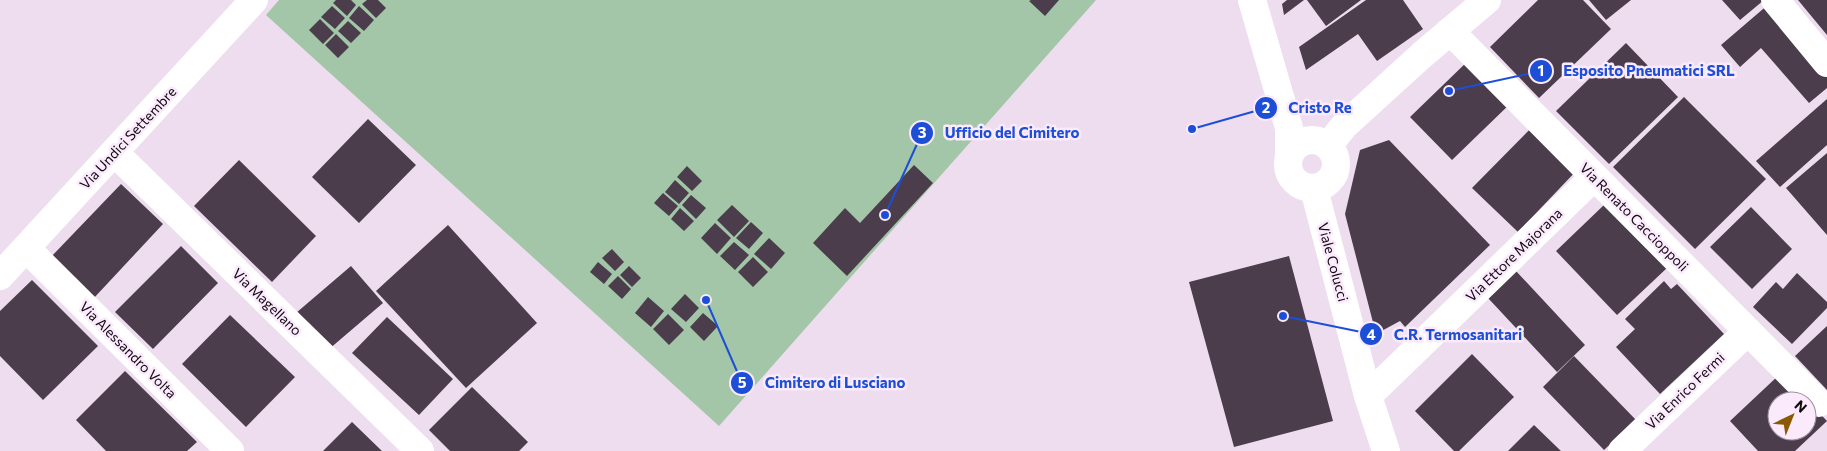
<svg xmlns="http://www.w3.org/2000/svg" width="1827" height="451" font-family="Commissioner,sans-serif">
<rect width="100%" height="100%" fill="#edddef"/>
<!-- green -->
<path fill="#a2c6a7" d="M279,0H1096L719,426L266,15Z"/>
<!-- building -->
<path fill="#4b3d4c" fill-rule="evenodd" d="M336,0H351L356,5L347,16L333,3Z
M367,0H378L386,8L376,18L362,4Z
M1031,0H1059L1045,16L1029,1Z
M1287,0H1304L1284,15L1282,4Z
M1307,0H1361L1326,26Z
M1366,0H1403L1423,29L1377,61L1358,34L1306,70L1299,47Z
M1538,0H1583L1611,29L1539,98L1490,47Z
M1589,0H1631L1606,20Z
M1722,0H1764L1740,20Z
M1798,0H1827V35Z
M1770,3L1827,69V88L1809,103L1761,48L1740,67L1721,45Z
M332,6L345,18L335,29L321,17Z
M359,6L374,20L364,31L349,18Z
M320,19L334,33L323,44L309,30Z
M348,21L361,33L351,43L338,31Z
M336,34L349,47L338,58L325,45Z
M1626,43L1678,97L1609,164L1556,111Z
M1471,58L1513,101L1452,160L1410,117Z
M1684,97L1766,179L1695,249L1613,167Z
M1827,99V145L1780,187L1756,161Z
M368,119L416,165L359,223L312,177Z
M1534,125L1579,168L1518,232L1472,188Z
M1389,140L1490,245L1405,327L1400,321L1376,334L1345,214L1360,150Z
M1827,153V235L1786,188Z
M239,160L316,236L272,282L194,206Z
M914,165L933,183L847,276L813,243L845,208L860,223Z
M687,166L702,181L692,191L677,177Z
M675,180L689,193L679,204L665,192Z
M121,184L163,224L93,299L50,258Z
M663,193L678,206L669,216L654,203Z
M691,195L706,208L696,219L682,205Z
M1605,204L1667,268L1617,315L1556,251Z
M732,205L749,221L734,237L717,220Z
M1751,207L1792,249L1752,289L1710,247Z
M680,208L694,221L684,231L671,219Z
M751,222L763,233L749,249L736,238Z
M715,223L731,238L717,254L701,238Z
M448,225L537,323L466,388L376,291Z
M769,238L785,253L771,269L754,254Z
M734,242L749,255L735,270L720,256Z
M181,246L218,283L153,349L115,312Z
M612,249L624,262L615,271L602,258Z
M1289,256L1333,421L1234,447L1189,282Z
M753,257L768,272L753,287L738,272Z
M598,262L612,274L604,284L590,272Z
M351,266L383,303L328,350L296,313Z
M629,266L641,278L632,287L620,275Z
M1516,271L1585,345L1557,372L1488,298Z
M1797,273L1827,302V308L1792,344L1753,307L1776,282L1783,289Z
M618,276L631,289L622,299L608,286Z
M32,280L98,346L43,400L0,356V311Z
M1664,281L1671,289L1677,284L1724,334L1660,394L1616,347L1635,329L1625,319Z
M685,294L699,308L686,322L671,309Z
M648,297L664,311L651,327L635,313Z
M703,313L718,326L704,341L690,327Z
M668,314L684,330L669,345L653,329Z
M230,315L295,377L246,427L182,364Z
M387,317L453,379L419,415L352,353Z
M1827,326V390L1795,356Z
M1472,354L1514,397L1459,451H1454L1415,411Z
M1574,356L1636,420L1604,450L1543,387Z
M125,371L197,442L187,451H106L76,420Z
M1781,373L1827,421L1795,451H1758L1730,421ZM1777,401H1807V431H1777Z
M472,387L528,442L519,451H450L429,430Z
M352,422L382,451H323Z
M1534,425L1561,451H1508Z"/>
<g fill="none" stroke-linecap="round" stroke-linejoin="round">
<!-- street -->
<path stroke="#fff" stroke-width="28" d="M1252,0L1289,128V157
M1775,0L1827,63
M1450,31L1819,403
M1288 164a24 24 0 1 1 48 0a24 24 0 1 1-48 0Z
M115,153L420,451
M26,248L230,451
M0,276L254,0
M1368,396L1594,177
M1622,451L1748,331"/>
<!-- secondary -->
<path stroke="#fff" stroke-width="28" d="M1328,146L1344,126L1422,55L1487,0
M1314,189L1368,396L1386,451"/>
</g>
<g text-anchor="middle" stroke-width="5" stroke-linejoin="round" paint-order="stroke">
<!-- street labels -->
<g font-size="14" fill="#100a10" stroke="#fbeafc">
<text transform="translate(128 138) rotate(-47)" y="5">Via Undici Settembre</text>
<text transform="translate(1634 217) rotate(45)" y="5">Via Renato Caccioppoli</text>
<text transform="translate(1514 255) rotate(-44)" y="5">Via Ettore Majorana</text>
<text transform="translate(1333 262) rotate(75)" y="5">Viale Colucci</text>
<text transform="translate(267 302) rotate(44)" y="5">Via Magellano</text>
<text transform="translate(128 350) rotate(45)" y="5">Via Alessandro Volta</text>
<text transform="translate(1685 391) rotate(-44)" y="5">Via Enrico Fermi</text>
</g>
</g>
<!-- callouts -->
<path fill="none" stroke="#1d4ed8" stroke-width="2" d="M1449 91L1541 71M1192 129L1266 108M885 215L922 133M1283 316L1371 334M706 300L742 383"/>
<g fill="#1d4ed8" stroke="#fbeafc" stroke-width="2">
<circle cx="1449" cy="91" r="5"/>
<circle cx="1192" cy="129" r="5"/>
<circle cx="885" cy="215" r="5"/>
<circle cx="1283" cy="316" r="5"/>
<circle cx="706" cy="300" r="5"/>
<circle cx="1541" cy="71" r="12"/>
<circle cx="1266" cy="108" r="12"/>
<circle cx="922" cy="133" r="12"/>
<circle cx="1371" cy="334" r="12"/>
<circle cx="742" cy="383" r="12"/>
</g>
<g font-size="15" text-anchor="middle" font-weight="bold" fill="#fff">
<text x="1541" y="76">1</text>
<text x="1266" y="113">2</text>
<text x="922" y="138">3</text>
<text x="1371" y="340">4</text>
<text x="742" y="388">5</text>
</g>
<g font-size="15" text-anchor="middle" font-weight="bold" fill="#1d4ed8" stroke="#fbeafc" stroke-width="5" stroke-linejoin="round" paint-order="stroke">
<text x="1649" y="76">Esposito Pneumatici SRL</text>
<text x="1320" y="113">Cristo Re</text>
<text x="1012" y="138">Ufficio del Cimitero</text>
<text x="1458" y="340">C.R. Termosanitari</text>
<text x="835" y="388">Cimitero di Lusciano</text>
</g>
<!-- north arrow -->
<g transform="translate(1792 416) rotate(43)"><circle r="24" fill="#fbeafc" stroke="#9d909e"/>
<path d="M0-4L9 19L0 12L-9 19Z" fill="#8a5901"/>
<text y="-8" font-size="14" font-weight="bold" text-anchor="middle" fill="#100a10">N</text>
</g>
</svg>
